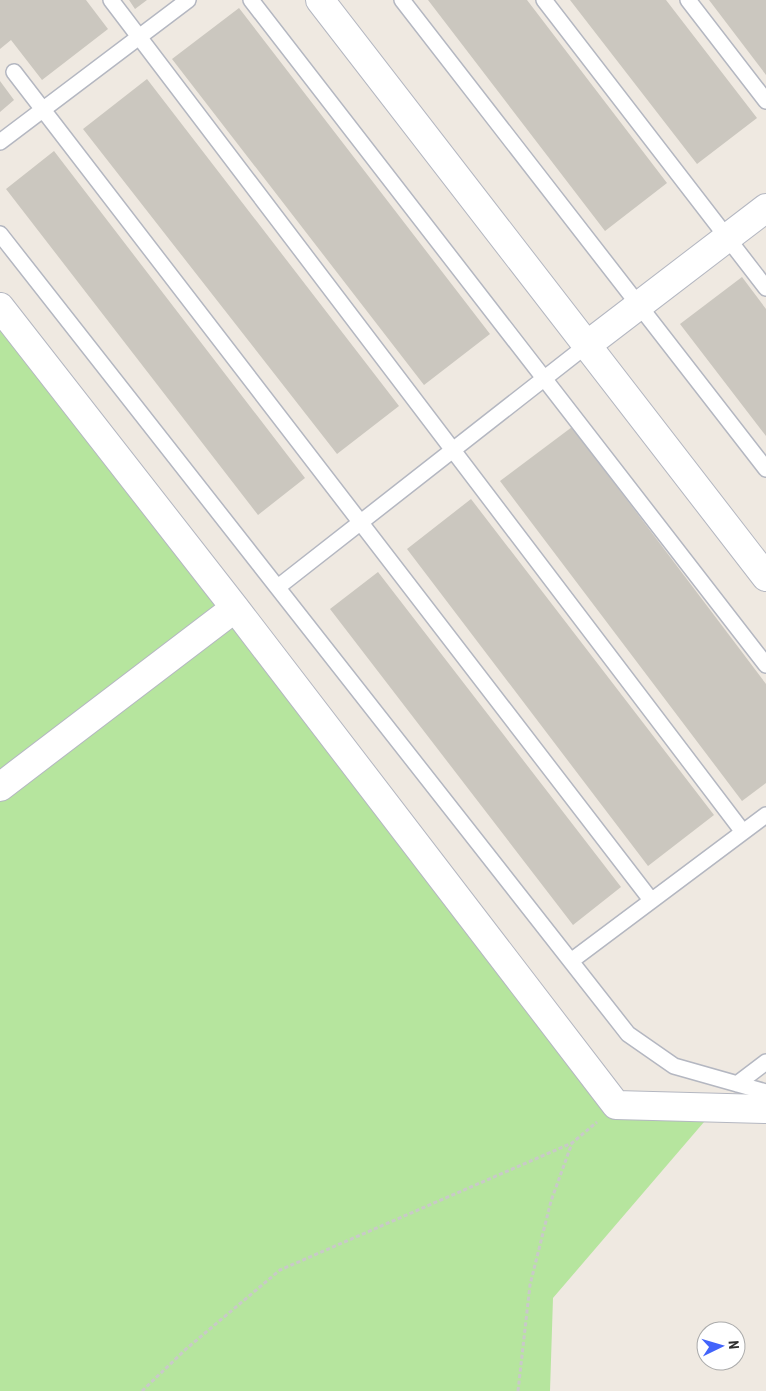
<svg xmlns="http://www.w3.org/2000/svg" width="766" height="1391" font-family="'Roboto Condensed',sans-serif">
<rect width="100%" height="100%" fill="#efe9e1"/>
<!-- green -->
<path fill="#b6e59e" d="M0,307L616,1105L716,1108L553,1298L550,1391H0Z"/>
<!-- building -->
<path fill="#cbc7bf" d="M0,0H86L108,29L42,80L11,40L0,49Z
M129,0H147L135,9Z
M428,0H527L667,183L605,231Z
M570,0H666L757,118L697,164Z
M709,0H766V75Z
M239,8L490,334L424,385L172,59Z
M147,79L399,406L337,454L83,129Z
M0,81L14,100L0,112Z
M54,151L305,478L258,515L6,189Z
M742,277L766,309V436L680,324Z
M572,427L766,684V783L742,801L500,481Z
M471,499L714,815L648,866L407,549Z
M378,572L621,887L573,925L330,609Z"/>
<g fill="none" stroke-linecap="round" stroke-linejoin="round">
<!-- service casing -->
<g stroke="#b4b7c1" stroke-width="18">
<path id="service" d="M111,0L743,832
M251,0L766,665
M402,0L766,469
M544,0L766,288
M688,0L766,101
M14,72L651,900
M0,142L188,0
M0,234L628,1034L674,1066L766,1092
M278,587L587,345
M571,961L766,815
M737,1084L766,1062"/>
</g>
<!-- minor casing -->
<g stroke="#b4b7c1" stroke-width="30">
<path id="minor" d="M320,0L766,577
M0,307L235,608L616,1105L766,1109
M587,345L766,208
M0,787L235,608"/>
</g>
<!-- path -->
<path stroke="#c9c9c9" stroke-width="3" stroke-dasharray="4 2.5" stroke-linecap="butt" d="M142,1391L186,1349L280,1270L572,1143
M518,1391L530,1285L551,1201L572,1143L597,1122"/>
<!-- service -->
<use href="#service" stroke="#fff" stroke-width="15"/>
<!-- minor -->
<use href="#minor" stroke="#fff" stroke-width="28"/>
</g>
<!-- north arrow -->
<g transform="translate(721 1346) rotate(85)"><circle r="24" fill="#ffffff" stroke="#ababab"/>
<path d="M0-4L9 19L0 12L-9 19Z" fill="#4264fb"/>
<text y="-8" font-size="14" font-weight="bold" text-anchor="middle" fill="#2e2e2e">N</text>
</g>
</svg>
